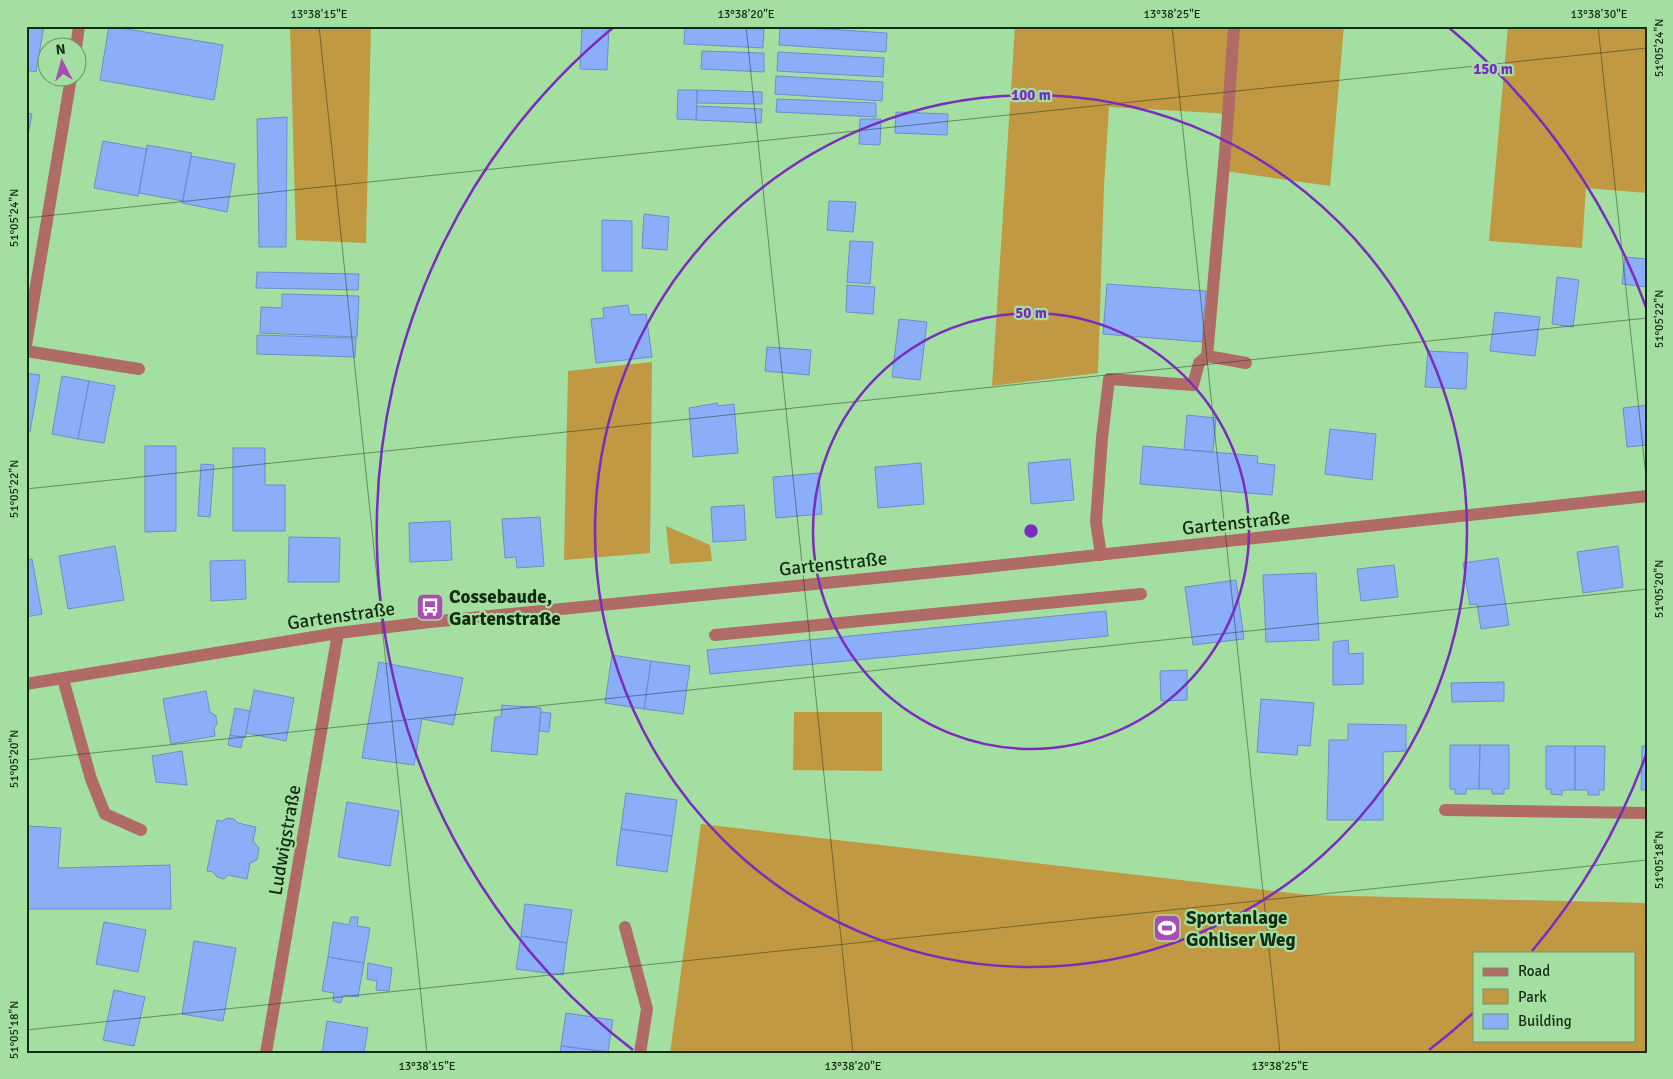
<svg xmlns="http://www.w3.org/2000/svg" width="1673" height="1079" font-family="Signika,sans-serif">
<rect width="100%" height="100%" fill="#a3dfa1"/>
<!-- green -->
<path fill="#c29943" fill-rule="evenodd" d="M290,26H371L366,243L296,240Z
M1015,26H1344L1330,186L1225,171L1232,114L1109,107L1104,186L1098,373L992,386Z
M1508,26H1647V193L1586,188L1582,248L1489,241Z
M652,362L650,553L564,560L568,371Z
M666,526L710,545L712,561L670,564Z
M794,712H882V771L793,770Z
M701,824L1308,895L1647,903V1053H670ZM1474,953H1634V1040H1474Z"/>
<!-- building -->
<path fill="#8aaff8" stroke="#6d8dcd" d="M26,26H44L36,72L26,70Z
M109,26L223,45L214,100L100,80Z
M685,26L764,29L763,48L684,44Z
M780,26L887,33L886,52L779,45Z
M582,27L609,28L607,70L580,69Z
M702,51L764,53V72L701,69Z
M778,52L884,58L883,77L777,71Z
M776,76L883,82L882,101L775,94Z
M678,90H697L696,120L677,119Z
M697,90L762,92V104L697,103Z
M777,99L876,103V117L776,112Z
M697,106L762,109L761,123L696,120Z
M896,112L948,114L947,135L895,133Z
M26,113L32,114L27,141L26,140Z
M287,117L286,247H259L257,119Z
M860,119H881L880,145L859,144Z
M103,141L147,149L138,196L94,188Z
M147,145L192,153L183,201L139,193Z
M191,156L235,164L227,212L182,203Z
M829,201L856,202L853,232L827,230Z
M644,214L669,217L667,250L642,248Z
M602,220L632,221V271H602Z
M850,241L873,242L870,284L847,282Z
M1625,257L1647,259V287L1622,284Z
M257,272L359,274L358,290L256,288Z
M1557,277L1579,280L1573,327L1552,324Z
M1107,284L1206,291L1202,342L1103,334Z
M847,285L875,287L873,314L846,312Z
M282,294L359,296L357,337L260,333L261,307L282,308Z
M628,305L630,315L646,314L652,357L596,363L591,319L604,318L603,308Z
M1495,312L1540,317L1535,356L1490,351Z
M899,319L927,322L920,380L892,377Z
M257,335L356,338L355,357L257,354Z
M767,347L811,350L809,375L765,371Z
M1428,351L1468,353L1466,389L1425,387Z
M26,373L40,375L30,432H26Z
M62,376L89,381L78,439L52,434Z
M89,381L115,386L104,443L78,439Z
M717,403L718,406L734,404L738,453L693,457L689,408Z
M1647,405V445L1627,447L1623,408Z
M1187,415L1216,418L1213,452L1184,450Z
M1330,429L1376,434L1372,480L1325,474Z
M145,446H176V531L145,532Z
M1143,446L1258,456L1257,463L1275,465L1272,495L1140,484Z
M233,448H265V485H285V531H233Z
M1070,459L1074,500L1031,504L1028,463Z
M921,463L924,504L878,508L875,467Z
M201,464L214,465L210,517L198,516Z
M819,473L822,514L776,518L773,477Z
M744,505L746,540L713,542L711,507Z
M540,517L544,566L517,568L516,557L505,558L502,519Z
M450,521L452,560L410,562L409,523Z
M289,537L340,538L339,582H288Z
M115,546L124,600L68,609L59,556Z
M1618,546L1623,587L1583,593L1577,552Z
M1498,558L1509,625L1481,629L1477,604L1470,605L1463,563Z
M32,559L42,614L26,617V560Z
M245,560L246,599L211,601L210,561Z
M1394,565L1398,597L1361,601L1357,569Z
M1316,573L1319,640L1266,642L1263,575Z
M1236,580L1244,639L1193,645L1185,587Z
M1106,611L1108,636L710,674L707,650Z
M1348,640L1349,654L1363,653V684L1333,685V642Z
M612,655L651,661L644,709L605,703Z
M651,661L690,666L683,714L644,709Z
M379,662L463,678L453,725L422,719L414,765L362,758Z
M1187,670V700L1161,701L1160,671Z
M1504,682V701L1452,702L1451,683Z
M254,690L294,698L286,741L246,733Z
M206,691L210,712L216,716L217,724L214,728L215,736L171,744L163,699Z
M1261,699L1314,703L1310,746L1298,745L1297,755L1257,752Z
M502,705L541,708L537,755L491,751L495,717H501Z
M235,708L250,711L245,738L230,735Z
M541,712L551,713L549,732L539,731Z
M1348,724L1406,725V751L1383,752V820H1327L1329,740H1348Z
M230,735L243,737L241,748L228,745Z
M1450,745H1480L1479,789H1466V794H1455V789H1450Z
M1480,745H1509V789H1504V794H1492V789H1479Z
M1546,746H1575V790H1562V795L1551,794V789H1546Z
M1575,746H1605L1604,790H1599V795H1588V790H1575Z
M1642,746H1647V795L1646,790H1641Z
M182,751L187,785L156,782L152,756Z
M626,793L677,800L672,836L621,829Z
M347,802L399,811L390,866L338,857Z
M228,818L234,819L238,823L256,827L253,841L259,848L257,860L250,863L247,879L228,875L224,879L217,877L213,872L207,871L217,820L222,821Z
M28,826L61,828L58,868L170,865L171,909H26Z
M621,829L672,836L667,872L616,865Z
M525,904L572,910L567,943L521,936Z
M351,917H358L357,926L370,928L364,963L328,957L333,922L349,925Z
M104,922L146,930L138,972L96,964Z
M521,936L567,943L563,975L516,969Z
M194,941L236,948L223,1021L182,1014Z
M328,957L364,963L358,997L343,995L341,1003L333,1001L334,993L322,991Z
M368,963L392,968L389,991L376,990L377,981L367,979Z
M114,990L145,997L134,1046L103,1040Z
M566,1013L613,1020L608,1052L561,1046Z
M327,1021L368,1028L364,1053H322Z
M561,1046L608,1052V1053H560Z"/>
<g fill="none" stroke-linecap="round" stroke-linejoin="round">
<!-- minor -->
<path stroke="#b16b66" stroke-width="12" d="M76,48L79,26
M26,345L71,78
M26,351L139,369
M1207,356L1227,130L1234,26
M1101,555L1096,522L1102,438L1109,379L1193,385L1199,363L1207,356L1246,363
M715,635L1141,594
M63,679L91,779L105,814L141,830
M26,684L338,633L430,622L976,568L1647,496
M1445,810L1647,813
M625,927L647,1009L640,1053
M266,1053L338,633"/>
</g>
<!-- ticks -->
<path fill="none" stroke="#142c14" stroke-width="1" stroke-opacity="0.45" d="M319,26L427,1053M746,26L853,1053M1172,26L1280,1053M1598,26L1647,486M26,218L1647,48M26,489L1647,318M26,760L1647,589M26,1030L1647,860"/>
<!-- distance rings -->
<g fill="none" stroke="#7b2cbf" stroke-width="2.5">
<circle cx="1031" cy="531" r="218"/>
<circle cx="1031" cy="531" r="436"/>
<path d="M1646 755A654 654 0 0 1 1532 951M1473 1013A654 654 0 0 1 1429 1050M633 1050A654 654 0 0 1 615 26M1447 26A654 654 0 0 1 1646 307"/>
</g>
<!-- icons -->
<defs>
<g id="bus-square" transform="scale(1.4375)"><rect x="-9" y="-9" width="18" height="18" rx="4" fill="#ab4cb5" stroke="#a3dfa1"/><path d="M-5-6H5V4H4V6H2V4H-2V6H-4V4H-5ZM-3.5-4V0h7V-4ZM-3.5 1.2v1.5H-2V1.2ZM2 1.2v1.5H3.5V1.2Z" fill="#fff"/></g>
<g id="stadium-square" transform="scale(1.4375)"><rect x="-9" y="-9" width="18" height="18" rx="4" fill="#ab4cb5" stroke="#a3dfa1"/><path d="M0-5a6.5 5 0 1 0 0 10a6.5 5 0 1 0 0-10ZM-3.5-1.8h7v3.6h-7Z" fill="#fff"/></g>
</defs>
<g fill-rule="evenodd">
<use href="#bus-square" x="430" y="607"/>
<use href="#stadium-square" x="1167" y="928"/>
</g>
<g text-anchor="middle" stroke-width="4.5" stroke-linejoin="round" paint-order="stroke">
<!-- street labels -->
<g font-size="19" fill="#142c14" stroke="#a3dfa1">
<text transform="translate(1236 522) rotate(-6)" y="7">Gartenstraße</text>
<text transform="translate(833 563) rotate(-6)" y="7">Gartenstraße</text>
<text transform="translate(341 615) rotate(-8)" y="7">Gartenstraße</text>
<text transform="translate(284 840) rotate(-80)" y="7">Ludwigstraße</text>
</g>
<!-- poi labels -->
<g font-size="19" font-weight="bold" fill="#142c14" stroke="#a3dfa1" text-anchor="start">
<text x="449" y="603">Cossebaude,<tspan x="449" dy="22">Gartenstraße</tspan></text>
<text x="1186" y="924">Sportanlage<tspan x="1186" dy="22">Gohliser Weg</tspan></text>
</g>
</g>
<circle cx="1031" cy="531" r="8" fill="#7b2cbf" stroke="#a3dfa1" stroke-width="2.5"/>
<g font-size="15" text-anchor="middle" font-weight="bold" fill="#7b2cbf" stroke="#a3dfa1" stroke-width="4.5" stroke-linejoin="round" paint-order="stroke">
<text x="1493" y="74">150 m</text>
<text x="1031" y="100">100 m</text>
<text x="1031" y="318">50 m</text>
</g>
<!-- border -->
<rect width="1673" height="1079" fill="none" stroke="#a3dfa1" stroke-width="55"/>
<!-- legend -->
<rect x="1473" y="952" width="162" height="90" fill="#a3dfa1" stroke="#6a9769"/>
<rect x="1483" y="968" width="25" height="8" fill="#b16b66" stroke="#6a9769"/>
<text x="1518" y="976" font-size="15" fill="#142c14">Road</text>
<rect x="1483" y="989" width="25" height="15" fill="#c29943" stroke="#6a9769"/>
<text x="1518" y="1002" font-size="15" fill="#142c14">Park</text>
<rect x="1483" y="1014" width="25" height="15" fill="#8aaff8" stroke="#6a9769"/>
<text x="1518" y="1026" font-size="15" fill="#142c14">Building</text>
<!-- north arrow -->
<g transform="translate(62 62) rotate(354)"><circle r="24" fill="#a3dfa1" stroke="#6a9769"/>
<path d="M0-4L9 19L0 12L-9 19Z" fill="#ab4cb5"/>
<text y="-8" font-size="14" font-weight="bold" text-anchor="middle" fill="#142c14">N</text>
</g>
<rect x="28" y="28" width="1618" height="1024" fill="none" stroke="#142c14" stroke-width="2"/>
<g font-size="12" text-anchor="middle" fill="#142c14">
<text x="319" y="18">13°38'15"E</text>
<text x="746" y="18">13°38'20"E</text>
<text x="1172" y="18">13°38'25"E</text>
<text x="1599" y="18">13°38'30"E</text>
<text transform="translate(1659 48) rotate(-90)" y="4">51°05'24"N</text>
<text transform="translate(14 218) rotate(-90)" y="4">51°05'24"N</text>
<text transform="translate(1659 319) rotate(-90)" y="4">51°05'22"N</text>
<text transform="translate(14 489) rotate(-90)" y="4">51°05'22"N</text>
<text transform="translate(1659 589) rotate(-90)" y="4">51°05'20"N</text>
<text transform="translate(14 759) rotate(-90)" y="4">51°05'20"N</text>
<text transform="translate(1659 860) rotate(-90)" y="4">51°05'18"N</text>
<text transform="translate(14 1030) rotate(-90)" y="4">51°05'18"N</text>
<text x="427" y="1070">13°38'15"E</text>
<text x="853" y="1070">13°38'20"E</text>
<text x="1280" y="1070">13°38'25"E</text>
</g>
</svg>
